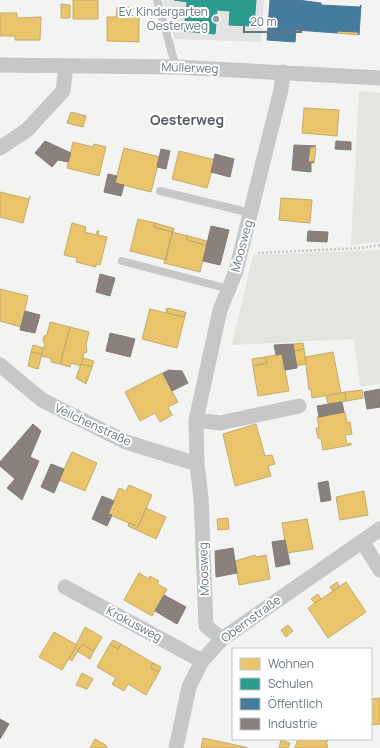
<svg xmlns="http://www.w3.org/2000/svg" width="380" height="748" font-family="Manrope,sans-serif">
<rect width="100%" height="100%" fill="#f3f3f2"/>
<!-- built -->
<path fill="#e2e3e3" d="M163,0H264L261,42L175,39Z"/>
<!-- green -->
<path fill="#e2e5e0" d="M359,91L380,93V242L351,245Z
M380,250V384L360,386L354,339L232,345L253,255Z"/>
<!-- homes -->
<path fill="#e9c46a" stroke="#c2ac70" d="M73,0H98V19H73Z
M61,4L70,5V18H61Z
M117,7H129V17H139V42L107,41V17H116Z
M0,13H17V18L41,17L40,40H15V36H0Z
M337,31L358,32V35L337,33Z
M304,108L339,110L337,136L302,133Z
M71,112L86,116L83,127L67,123Z
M73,142L93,147L94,144L106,147L99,176L67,168Z
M310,147L316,148L314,163L308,162Z
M124,148L160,157L151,192L115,183Z
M179,151L215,160L207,188L172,179Z
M0,192L29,199L30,196L23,223L0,217Z
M281,198L312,200L310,223L279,220Z
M138,219L155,223L154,227L172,232L174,228L166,260L130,251Z
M72,223L86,227L85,232L96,235L97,231H99L98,235L107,237L100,265L96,264V267L76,262L77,258L64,255Z
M155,223L173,228L172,232L154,227Z
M172,232L188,236L187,240L206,245L208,241L200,272L164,263Z
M188,236L207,241L206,245L187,240Z
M0,289L28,296L21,327L0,321Z
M167,308V313L184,317L186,312L177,348L142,339L150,309L166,313Z
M168,308L185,312L184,317L167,313Z
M50,322L70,327L60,364L51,362V358L41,356L45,344L43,341L44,336L47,335Z
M70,327L89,332L86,345L87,352L84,353L81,366L71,363L70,367L60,364Z
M303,343L304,349L294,351L293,344Z
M33,345L43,348L42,354L31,352Z
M304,349L306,364L296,366L294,351Z
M31,352L42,354L38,369L28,366Z
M333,352L341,393L312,398L311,389L309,390L305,357Z
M282,354L289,391L258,396L253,366L267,363L265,357Z
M265,357L267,363L253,366L252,359Z
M83,358L94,361L92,367L81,364Z
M81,364L92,367L86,384L76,378Z
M162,373L178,402L168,407L172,415L160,422L155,413L140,421L125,392Z
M362,390L363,398L346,401L345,392Z
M345,392L346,401L328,404L326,396Z
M345,412L347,423L350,422L352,434L345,435L347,444L351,443V445L323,450L321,439L318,438L316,428H319L317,417Z
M256,424L265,456L272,455L275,464L268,466L271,476L235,486L223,434Z
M72,452L97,463L85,491L59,480Z
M129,485L152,495L138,527L108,514L119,488L126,491Z
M364,491L368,515L340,520L336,497Z
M146,508L166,517L156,539L128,526L129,523L138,527Z
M228,518L229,529L218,530L217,519Z
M307,519L313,549L287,553L282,523Z
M255,555L256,557L266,555L270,579L239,585L235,561Z
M139,573L149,579L150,576L159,581L157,584L167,589L152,616L124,600Z
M337,582L340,587L333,591L330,587Z
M346,582L366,612L328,638L308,608Z
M318,594L321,599L315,603L311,599Z
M288,625L293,631L286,637L281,630Z
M85,627L102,637L94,651L82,644L72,661L69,659Z
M54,632L77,645L62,670L39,657Z
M113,640L121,644L118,649L110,644Z
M82,644L94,651L90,659L77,651Z
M110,644L118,649L121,644L153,663L150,668L159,672L146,695L128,684L124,691L112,684L116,678L97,667Z
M153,663L161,667L159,672L150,668Z
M82,673L93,679L87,689L76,685Z
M380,698V724L371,725V699Z
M203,738L245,747L248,748H201Z
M95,739L107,746L106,748H90Z
M298,739H328L326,745H328L327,748H295Z
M281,740L290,743L288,748H279Z"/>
<!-- schools -->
<path fill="#2a9d8f" stroke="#3c918a" d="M174,0H256L254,26L229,25L230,11L217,10L215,34L184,31L187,2Z"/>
<!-- public -->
<path fill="#457b9d" stroke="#4f7994" d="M270,0H298L321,3V5L360,7L361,5L359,35L358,32L337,31V33L296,30L295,42L267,40Z"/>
<!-- industry -->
<path fill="#8a817c" stroke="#807d7d" d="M45,141L71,153L68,162L58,160L52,167L35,153Z
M336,141L351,142V150L335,149Z
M294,145L316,146L310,147L308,162H314L311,163V172L292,170Z
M161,149L170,151L166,169L157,167Z
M215,154L234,159L230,177L211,172Z
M108,174L117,176L115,183L124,185L121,196L104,192Z
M211,226L229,230L220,265L203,261Z
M308,231L328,232L327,242L307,241Z
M100,274L115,278L110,296L96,292Z
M25,311L40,315L35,333L20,330Z
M110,333L135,339L130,357L106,351Z
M293,344L297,368L285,370L282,354L276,355L274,345Z
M169,370L182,371L188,383L172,391L163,373Z
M380,389V407L367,409L364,392Z
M342,402L344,412L319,417L317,406Z
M33,424L41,431L30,457L39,461L22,500L7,488L15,479L0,466V462Z
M51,464L64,469L54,493L41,487Z
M328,481L331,500L321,502L318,483Z
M102,496L114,501L108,514L112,515L107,526L92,519Z
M285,540L290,564L276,567L272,542Z
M233,548L237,573L216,577L215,551Z
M164,595L186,607L177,624L155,611Z
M0,719L9,724L0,739Z"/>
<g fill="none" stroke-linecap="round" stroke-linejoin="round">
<!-- path -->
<path stroke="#c4c5c5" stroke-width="2.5" stroke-dasharray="2 2" stroke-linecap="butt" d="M258,253L360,248L380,245"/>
<!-- lane -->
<path stroke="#c6c7c8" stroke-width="8" d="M157,0L176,67
M160,191L251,213
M122,261L229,289"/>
<!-- street -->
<path stroke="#c6c7c8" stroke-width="15" d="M0,65L176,67L380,78
M0,148L27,130L63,91L66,66
M0,365L42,400L126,442L197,464
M196,420L220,423L299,406
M362,541L380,570
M65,587L202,661
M222,639L206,626L201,498L197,464L196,420L220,310L236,271L281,90L283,72
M176,748L189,687L202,661L222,639L380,529"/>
</g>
<!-- markers -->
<circle fill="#98a1a7" stroke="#fff" stroke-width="1.5" cx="216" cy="19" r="4"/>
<g text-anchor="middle" stroke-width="4" stroke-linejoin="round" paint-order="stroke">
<!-- poi labels -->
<g font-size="12" fill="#67757e" stroke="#fff" text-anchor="end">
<text x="208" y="16">Ev. Kindergarten<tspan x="208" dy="14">Oesterweg</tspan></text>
</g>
<!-- street labels -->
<g font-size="12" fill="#67757e" stroke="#fff">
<text transform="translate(190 68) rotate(2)" y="4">Müllerweg</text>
<text transform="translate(242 246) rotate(-75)" y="4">Moosweg</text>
<text transform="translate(93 425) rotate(25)" y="4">Veilchenstraße</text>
<text transform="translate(204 569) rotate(-92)" y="4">Moosweg</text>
<text transform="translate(251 619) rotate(-36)" y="4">Obernstraße</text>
<text transform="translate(134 624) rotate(28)" y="4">Krokusweg</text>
</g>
<!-- quarter labels -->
<g font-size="14" font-weight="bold" fill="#545e64" stroke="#fff">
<text x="187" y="125">Oesterweg</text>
</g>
</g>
<!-- legend -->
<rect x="232" y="648" width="140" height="92" fill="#ffffff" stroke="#c2c8cb"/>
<rect x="240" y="658" width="20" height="12" fill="#e9c46a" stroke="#c2c8cb"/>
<text x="268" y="668" font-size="12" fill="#67757e">Wohnen</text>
<rect x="240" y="678" width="20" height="12" fill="#2a9d8f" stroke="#c2c8cb"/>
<text x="268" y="688" font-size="12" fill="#67757e">Schulen</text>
<rect x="240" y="698" width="20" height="12" fill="#457b9d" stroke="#c2c8cb"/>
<text x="268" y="708" font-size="12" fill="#67757e">Öffentlich</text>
<rect x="240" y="718" width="20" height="12" fill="#8a817c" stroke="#c2c8cb"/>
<text x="268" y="728" font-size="12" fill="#67757e">Industrie</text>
<!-- scale -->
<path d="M244 26v6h57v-6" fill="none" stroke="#67757e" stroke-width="2"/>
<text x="250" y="26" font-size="12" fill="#67757e" stroke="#ffffff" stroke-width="3" paint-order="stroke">20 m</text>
</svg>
